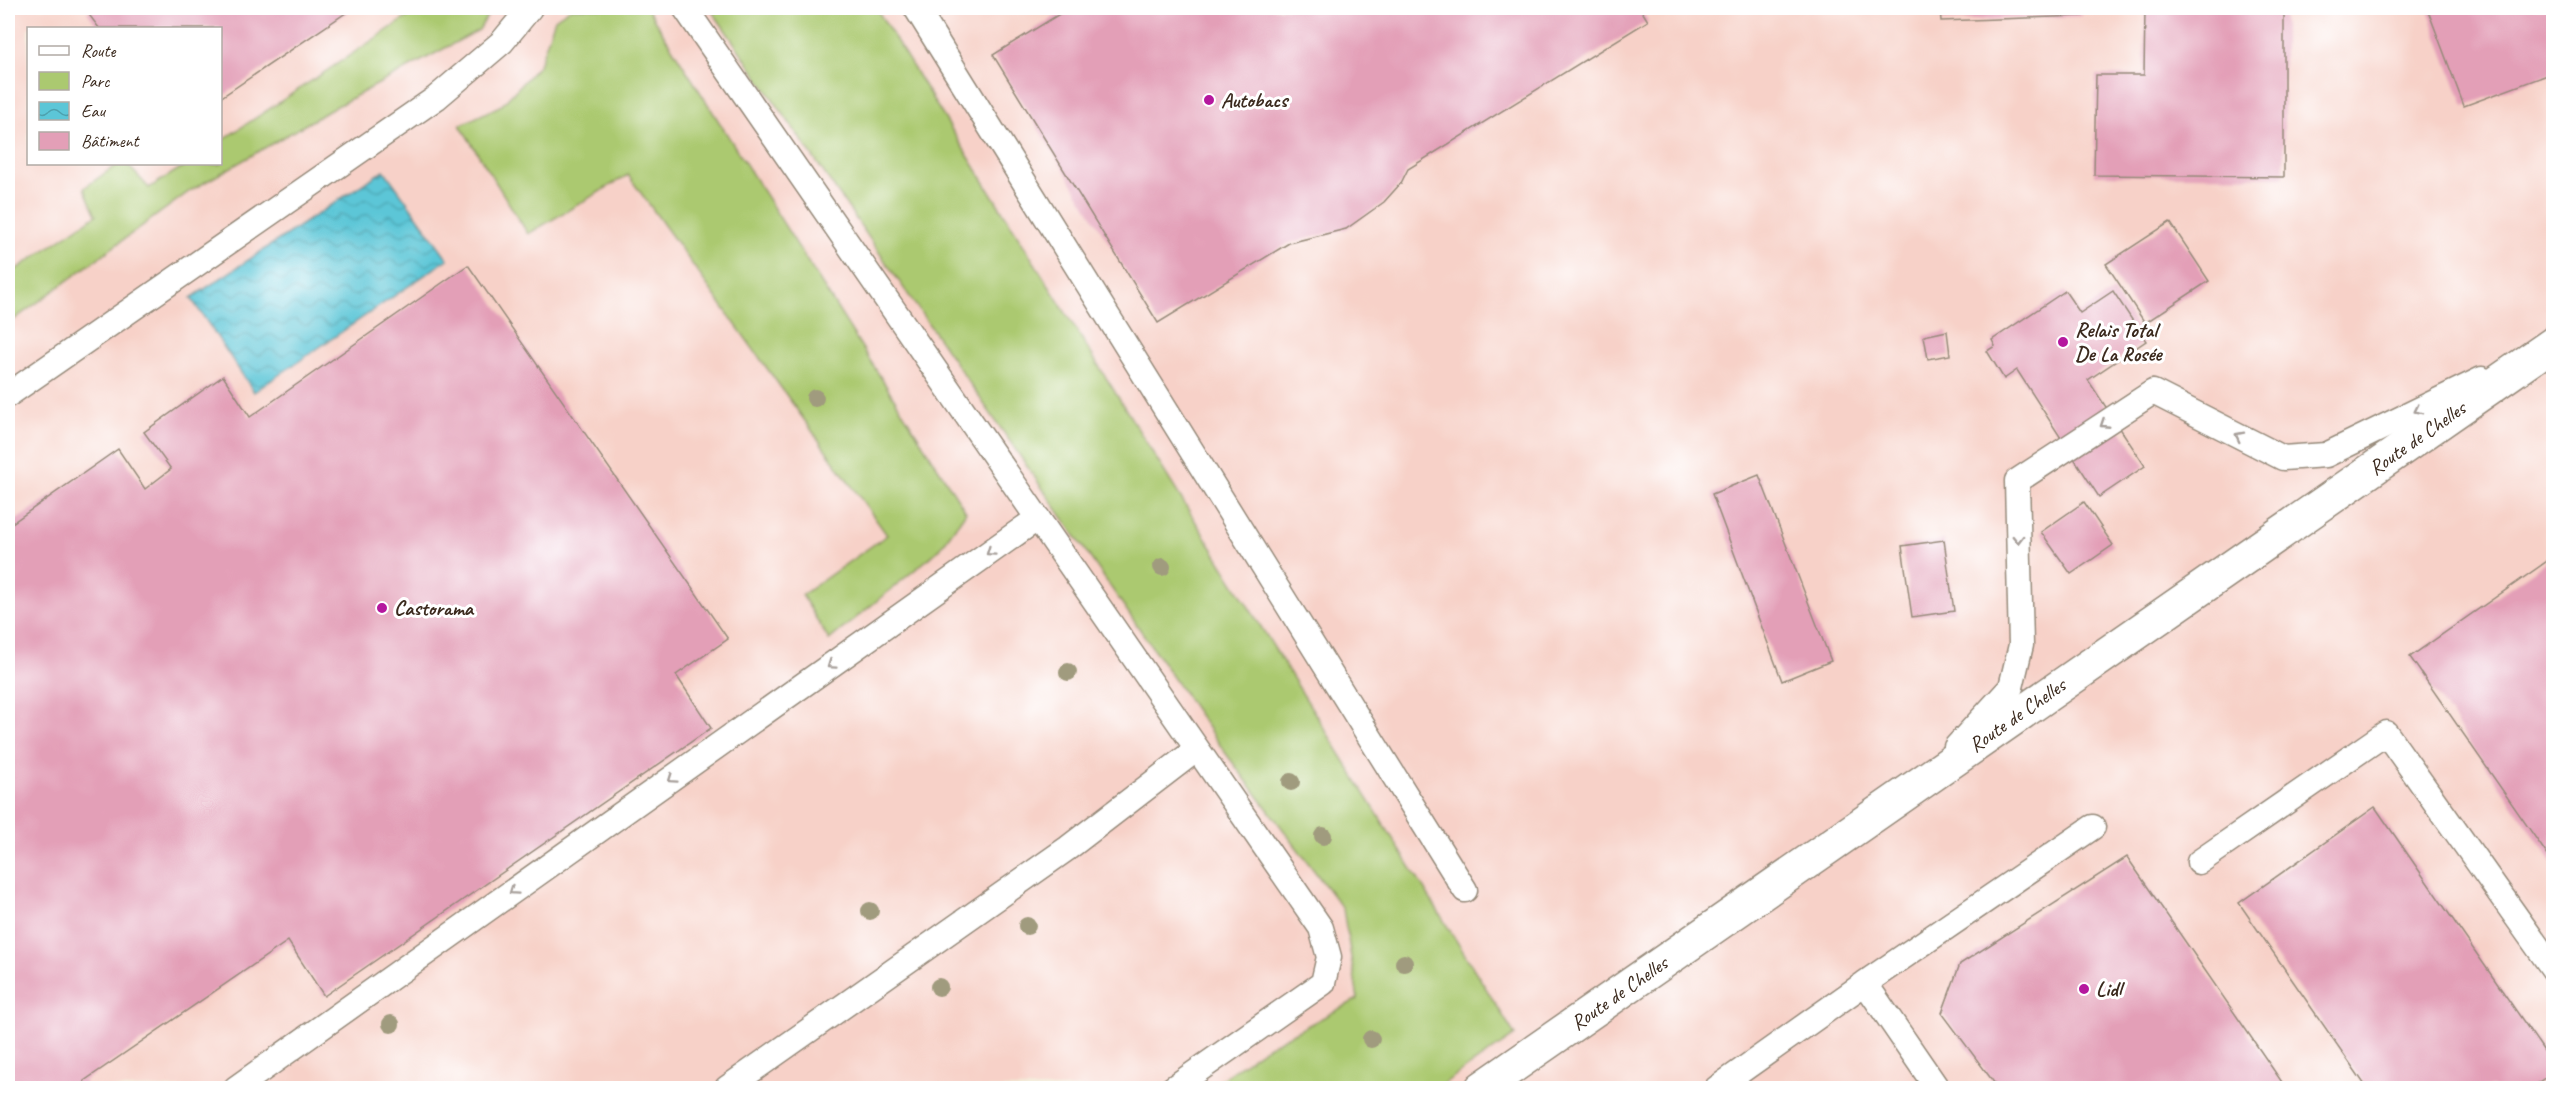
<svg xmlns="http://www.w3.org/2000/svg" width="2561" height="1096" font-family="Caveat,sans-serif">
<defs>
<pattern id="water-waves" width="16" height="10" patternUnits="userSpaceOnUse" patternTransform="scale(1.5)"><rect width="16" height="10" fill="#5cc6d7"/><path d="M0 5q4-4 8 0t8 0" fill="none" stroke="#4da1ae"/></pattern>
</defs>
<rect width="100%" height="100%" fill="#fff"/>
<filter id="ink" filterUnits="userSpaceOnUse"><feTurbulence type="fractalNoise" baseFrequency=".0167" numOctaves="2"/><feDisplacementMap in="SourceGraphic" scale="12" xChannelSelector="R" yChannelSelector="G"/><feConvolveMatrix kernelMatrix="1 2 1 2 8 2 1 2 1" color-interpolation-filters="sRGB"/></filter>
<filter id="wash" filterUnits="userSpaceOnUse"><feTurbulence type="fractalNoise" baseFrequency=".008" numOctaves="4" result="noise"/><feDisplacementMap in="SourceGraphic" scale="24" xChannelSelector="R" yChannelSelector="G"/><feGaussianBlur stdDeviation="1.35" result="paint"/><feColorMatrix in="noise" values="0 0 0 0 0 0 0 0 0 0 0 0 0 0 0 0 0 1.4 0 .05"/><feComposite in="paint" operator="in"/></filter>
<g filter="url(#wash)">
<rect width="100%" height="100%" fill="#f2ebd5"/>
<!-- built -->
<path fill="#f7d1c8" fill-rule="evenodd" d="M8,8H2553V1088H8ZM28,28H220V164H28Z"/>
<!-- green -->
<path fill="#abc970" stroke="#737a47" stroke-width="1.5" d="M421,8H492L479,30L339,105L190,191L8,324V275L96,215L84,188L118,164H127L149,188L187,164H220L221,141Z
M571,8H647L966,512L939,550L829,640L802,595L887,535L628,175L528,234L460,125L502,105L539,65L555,19Z
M710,8H876L1515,1035L1437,1088H1209L1267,1047L1358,999L1343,909L1224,751Z"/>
<!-- water -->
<path fill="url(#water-waves)" stroke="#4c787a" stroke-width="1.5" d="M384,170L448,259L254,392L191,298Z"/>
<g id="blocks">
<!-- building -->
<path fill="#e39fb7" d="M94,8H353L220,98V28H99L87,12Z
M1069,8H1640L1648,21L1408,169L1401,183L1384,202L1346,229L1289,243L1158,323L993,55Z
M1940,8H2081L2082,16L1941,21Z
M2145,8H2284V177L2094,175L2096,75H2144Z
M2427,8H2553V73L2464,106Z
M2170,222L2209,281L2145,323L2106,264Z
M468,265L728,639L676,675L711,728L324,996L288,941L84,1081L88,1088H8V526L118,449L145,489L171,469L144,432L223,376L250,417Z
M2065,291L2080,313L2113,291L2146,341L2088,380L2145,466L2099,497L2017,370L2004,379L1987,351L1995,346L1992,340Z
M1947,331L1950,355L1928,359L1924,336Z
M1759,475L1831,661L1782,681L1712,494Z
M2084,502L2113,545L2071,574L2041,532Z
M1944,540L1954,611L1912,617L1902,546Z
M2553,557V863L2410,657Z
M2375,807L2553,1064V1073L2531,1088H2367L2239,903Z
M2127,857L2286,1088H1998L1942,1013L1960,964Z"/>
</g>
</g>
<g filter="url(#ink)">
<use href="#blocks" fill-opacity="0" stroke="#968a7a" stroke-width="1.5"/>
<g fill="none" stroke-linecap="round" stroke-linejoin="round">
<!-- lane casing -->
<g stroke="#968a7a" stroke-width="27">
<path id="lane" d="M685,8L1321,928L1329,957L1323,983L1173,1088
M916,8L1465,890
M8,395L436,98L502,42L530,8
M1956,747L2011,687L2021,645L2017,481L2153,392L2283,458L2326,455L2482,379
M2199,862L2386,733L2554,970
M236,1088L1038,518
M727,1088L1068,848L1197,749
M1717,1088L1865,983
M1937,1088L1865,983L2093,827"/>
</g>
<!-- primary casing -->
<g stroke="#968a7a" stroke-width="36">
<path id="primary" d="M1482,1088L2554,343"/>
</g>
<!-- lane -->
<use href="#lane" stroke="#fff" stroke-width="24"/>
<!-- primary -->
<use href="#primary" stroke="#fff" stroke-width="33"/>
</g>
<!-- trees -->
<g fill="#a09b7e">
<circle cx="815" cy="398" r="9"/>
<circle cx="1162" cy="567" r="9"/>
<circle cx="1068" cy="672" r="9"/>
<circle cx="1291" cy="782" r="9"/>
<circle cx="1323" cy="836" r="9"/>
<circle cx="870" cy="911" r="9"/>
<circle cx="1027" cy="926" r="9"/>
<circle cx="1404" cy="963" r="9"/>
<circle cx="939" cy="987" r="9"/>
<circle cx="391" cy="1024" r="9"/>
<circle cx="1371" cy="1039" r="9"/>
</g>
<!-- one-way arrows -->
<defs><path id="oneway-chevron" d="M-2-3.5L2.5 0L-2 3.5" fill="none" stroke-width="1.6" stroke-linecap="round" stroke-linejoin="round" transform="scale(1.5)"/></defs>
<g stroke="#a79f9a">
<use href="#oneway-chevron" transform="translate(2418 410) rotate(154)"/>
<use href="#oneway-chevron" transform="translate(2104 424) rotate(147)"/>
<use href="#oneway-chevron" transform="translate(2239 436) rotate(-153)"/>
<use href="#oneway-chevron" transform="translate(2018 539) rotate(89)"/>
<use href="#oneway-chevron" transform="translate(990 552) rotate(145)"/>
<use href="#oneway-chevron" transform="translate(831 665) rotate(145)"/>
<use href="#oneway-chevron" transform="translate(672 779) rotate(145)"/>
<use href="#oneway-chevron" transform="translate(513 891) rotate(145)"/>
</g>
</g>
<!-- markers -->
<g fill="#b5179e" stroke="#fff" stroke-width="2">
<circle cx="1209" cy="100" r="6"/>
<circle cx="2063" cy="342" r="6"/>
<circle cx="382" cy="608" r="6"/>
<circle cx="2084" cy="989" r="6"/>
</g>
<g text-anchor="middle" stroke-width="6" stroke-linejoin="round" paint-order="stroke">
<!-- poi labels -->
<g font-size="21" font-weight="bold" fill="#3b2a1e" stroke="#fff" text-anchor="start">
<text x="1221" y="107">Autobacs</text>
<text x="2075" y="337">Relais Total<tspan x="2075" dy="24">De La Rosée</tspan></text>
<text x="394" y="615">Castorama</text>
<text x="2096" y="996">Lidl</text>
</g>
<!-- street labels -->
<g font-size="21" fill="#3b2a1e" stroke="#fff">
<text transform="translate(2417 438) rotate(-35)" y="7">Route de Chelles</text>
<text transform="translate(2017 715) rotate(-35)" y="7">Route de Chelles</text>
<text transform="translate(1619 993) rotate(-35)" y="7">Route de Chelles</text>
</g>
</g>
<!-- margin -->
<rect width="2561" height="1096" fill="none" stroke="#fff" stroke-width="30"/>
<!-- legend -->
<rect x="27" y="27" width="195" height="138" fill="#ffffff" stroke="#b1aaa5" stroke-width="1.5"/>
<rect x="39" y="46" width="30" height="9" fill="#ffffff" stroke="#b1aaa5" stroke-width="1.5"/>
<text x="81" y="57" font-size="18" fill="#3b2a1e">Route</text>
<rect x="39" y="72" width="30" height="18" fill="#abc970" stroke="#b1aaa5" stroke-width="1.5"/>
<text x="81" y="87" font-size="18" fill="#3b2a1e">Parc</text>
<rect x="39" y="102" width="30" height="18" fill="url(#water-waves)" stroke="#b1aaa5" stroke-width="1.5"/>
<text x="81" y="117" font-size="18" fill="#3b2a1e">Eau</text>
<rect x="39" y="132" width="30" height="18" fill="#e39fb7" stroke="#b1aaa5" stroke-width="1.5"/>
<text x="81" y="147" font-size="18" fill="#3b2a1e">Bâtiment</text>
</svg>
